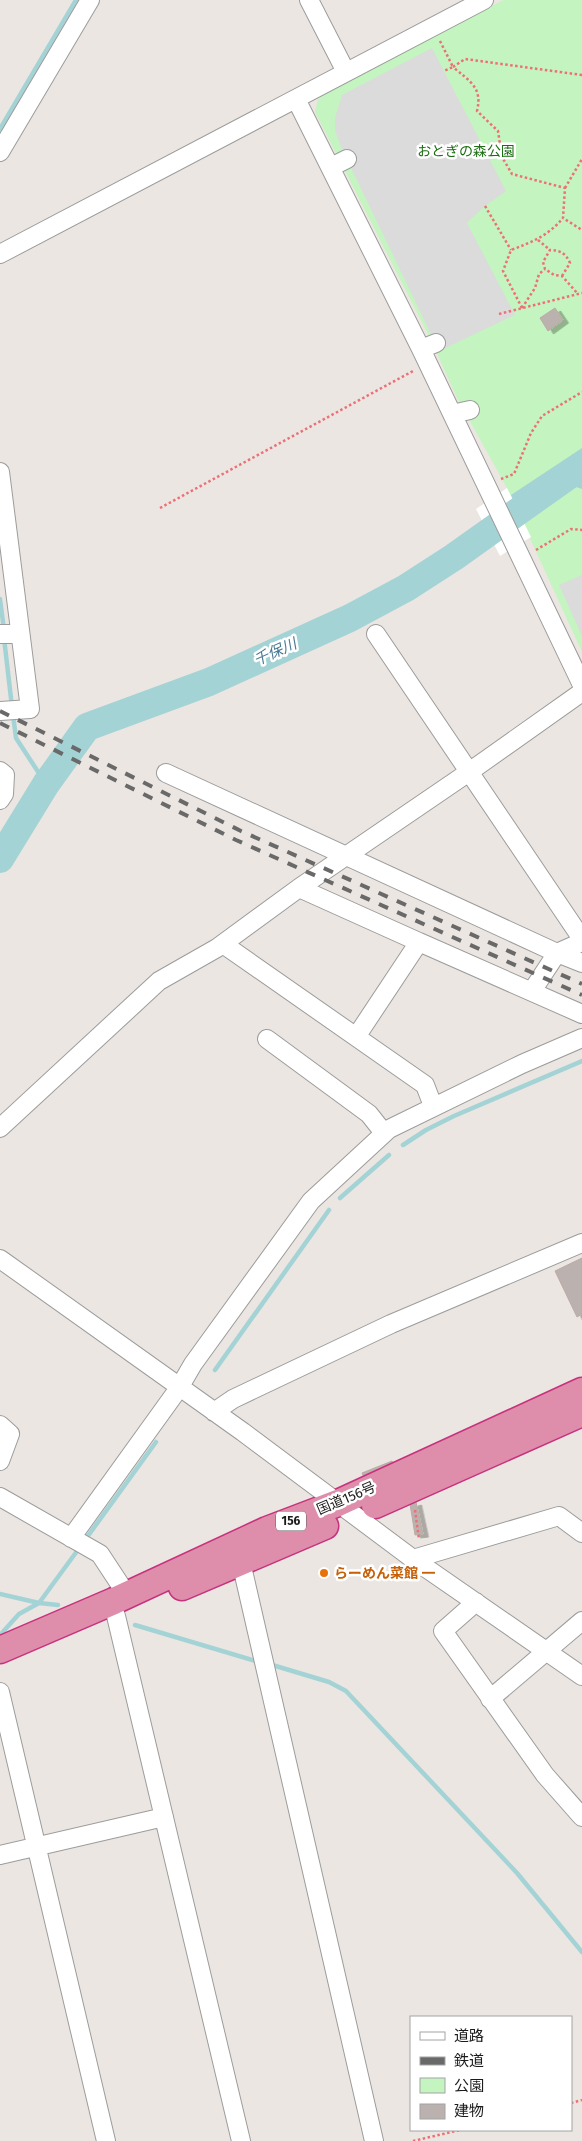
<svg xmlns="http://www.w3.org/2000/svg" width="582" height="2141" font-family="'Fira Sans','Noto Sans JP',sans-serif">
<defs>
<filter id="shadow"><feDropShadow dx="5.5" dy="3" stdDeviation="0" flood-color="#0004"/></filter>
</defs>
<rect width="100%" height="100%" fill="#ebe6e1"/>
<!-- park -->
<path fill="#c4f4bf" d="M503,0H582V652L507,488L457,398L430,338L315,112L318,99L338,86Z"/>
<!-- parking -->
<path fill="#dbdbdb" d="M432,48L506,191L485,206L467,223L515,315L439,351L341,147L335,130V118L342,95Z
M582,575V636L559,585Z"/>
<!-- water -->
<path fill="#a4d3d6" d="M582,448V489L576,487L556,499L551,505H544L540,511L523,521L511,495Z"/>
<!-- pier -->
<path fill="#fff" d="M507,488L531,537L500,556L476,509Z"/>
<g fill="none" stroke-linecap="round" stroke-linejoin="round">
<!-- stream -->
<path stroke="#a4d3d6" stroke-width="4.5" d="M0,129L76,0
M0,599L4,630
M4,638L12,707
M13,715L16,738L46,784
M403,1145L426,1130L454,1116L582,1061
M340,1198L389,1155
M215,1370L329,1210
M85,1540L156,1442
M0,1594L39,1603L58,1605
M135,1625L259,1662
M0,1635L19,1614L39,1603L80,1547
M269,1664L329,1682L346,1691L517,1873L582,1952"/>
<!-- river -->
<path stroke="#a4d3d6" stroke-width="28" d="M0,859L46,784L87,727L209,682L350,618L406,588L454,557L582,466"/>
</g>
<!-- building -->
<path fill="#bbb1ae" stroke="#bcaba4" filter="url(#shadow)" d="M555,308L563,320L548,331L540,318Z
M582,1258V1314L577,1317L555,1271Z
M392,1461L395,1467L365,1480L362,1473Z
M416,1502L423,1534L415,1535L410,1504Z"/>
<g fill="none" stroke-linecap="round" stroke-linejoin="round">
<!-- minor casing -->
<g stroke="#9c9c9c" stroke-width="20">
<path id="minor" d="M309,0L346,72
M296,99L421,349L582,685
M0,152L90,0
M331,167L347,159
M0,254L484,0
M421,349L436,343
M452,414L470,410
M0,472L30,709L0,711
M0,634H20
M376,634L582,939
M0,771L5,775L4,794L0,800
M166,773L557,953L582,942
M299,888L419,942L356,1037
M419,942L582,1014
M223,944L425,1085L433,1106
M532,991L557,953L582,963
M267,1039L369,1114L384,1133
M0,1128L159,981L217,948L299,888L469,772L582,692
M0,1259L243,1432L413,1559L582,1676
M214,1412L233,1399L391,1324L582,1243
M0,1425L10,1434L0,1461
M0,1497L100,1554L127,1595
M71,1538L179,1388L193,1364L311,1201L389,1129L522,1064L582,1038
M413,1559L559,1516L582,1533
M241,1562L374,2141
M476,1602L443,1631L545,1775L582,1817
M116,1616L241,2141
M0,1692L106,2141
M490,1699L582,1621
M0,1855L164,1817"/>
</g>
<!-- highway casing -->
<g stroke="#c7317d" stroke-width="29">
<path id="highway" d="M375,1505L582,1413
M182,1587L325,1526
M0,1650L114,1601L267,1530L338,1503L582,1391"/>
</g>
<!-- path -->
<path stroke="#ee6f77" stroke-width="2.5" stroke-dasharray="2.5 2.5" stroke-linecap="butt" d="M440,41L453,67L444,71
M582,75L465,59L453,67C469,81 483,87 477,111L498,131L502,157L512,174L565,188L563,218L582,230
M565,188L582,159
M485,206L511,250
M538,240L550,250
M562,276L570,263C566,254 561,250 550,250L543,262L545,269L554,275L562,276L578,294
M522,308L503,271L511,250C532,242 548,236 563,218
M522,308L535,288L539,274L545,269
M499,314L582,293
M501,479L514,474L531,433L542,416L582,392
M160,508L413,371
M536,550L571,529L582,530
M415,1510L419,1539
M571,2103L582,2100
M413,2141L460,2130"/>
<!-- minor -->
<use href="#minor" stroke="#fff" stroke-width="18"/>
<!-- highway -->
<use href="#highway" stroke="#de8daa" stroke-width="26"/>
<!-- rail -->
<path stroke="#696969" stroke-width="4" stroke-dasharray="10 10" stroke-linecap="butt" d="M0,711L241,831L582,984
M0,723L236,840L582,995"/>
</g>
<!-- markers -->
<circle fill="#e8710a" stroke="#fff" stroke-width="2" cx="324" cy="1573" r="5"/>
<g text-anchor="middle" stroke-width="5" stroke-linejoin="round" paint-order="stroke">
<!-- shield labels -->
<rect fill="#fff" stroke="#5f5f5f" stroke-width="1" x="276" y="1511.5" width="30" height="19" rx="4"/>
<g font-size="12" font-weight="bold" fill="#1b1b1b">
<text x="291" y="1525">156</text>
</g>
<!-- park labels -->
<g font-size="14" fill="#1b6e13" stroke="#fff">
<text x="466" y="156">おとぎの森公園</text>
</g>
<!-- street labels -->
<g font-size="14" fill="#1b1b1b" stroke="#fff">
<text transform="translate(346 1498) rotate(-23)" y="5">国道156号</text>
</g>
<!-- food labels -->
<g font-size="14" font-weight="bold" fill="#c56008" stroke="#fff" text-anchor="start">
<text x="334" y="1578">らーめん菜館 一</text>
</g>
<!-- water labels -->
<g font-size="15" font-style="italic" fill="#4a7a93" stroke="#fff">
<text transform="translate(275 652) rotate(-24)" y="5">千保川</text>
</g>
</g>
<!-- legend -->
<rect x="410" y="2016" width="162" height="115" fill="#ffffff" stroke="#a4a4a4"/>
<rect x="420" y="2032" width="25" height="8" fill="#ffffff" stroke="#a4a4a4"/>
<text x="454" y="2041" font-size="15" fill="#1b1b1b">道路</text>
<rect x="420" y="2057" width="25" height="8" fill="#696969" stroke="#a4a4a4"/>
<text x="454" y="2066" font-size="15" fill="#1b1b1b">鉄道</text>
<rect x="420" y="2078" width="25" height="15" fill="#c4f4bf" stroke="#a4a4a4"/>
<text x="454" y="2091" font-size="15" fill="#1b1b1b">公園</text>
<rect x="420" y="2104" width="25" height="15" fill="#bbb1ae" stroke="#a4a4a4"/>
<text x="454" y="2116" font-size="15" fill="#1b1b1b">建物</text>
</svg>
